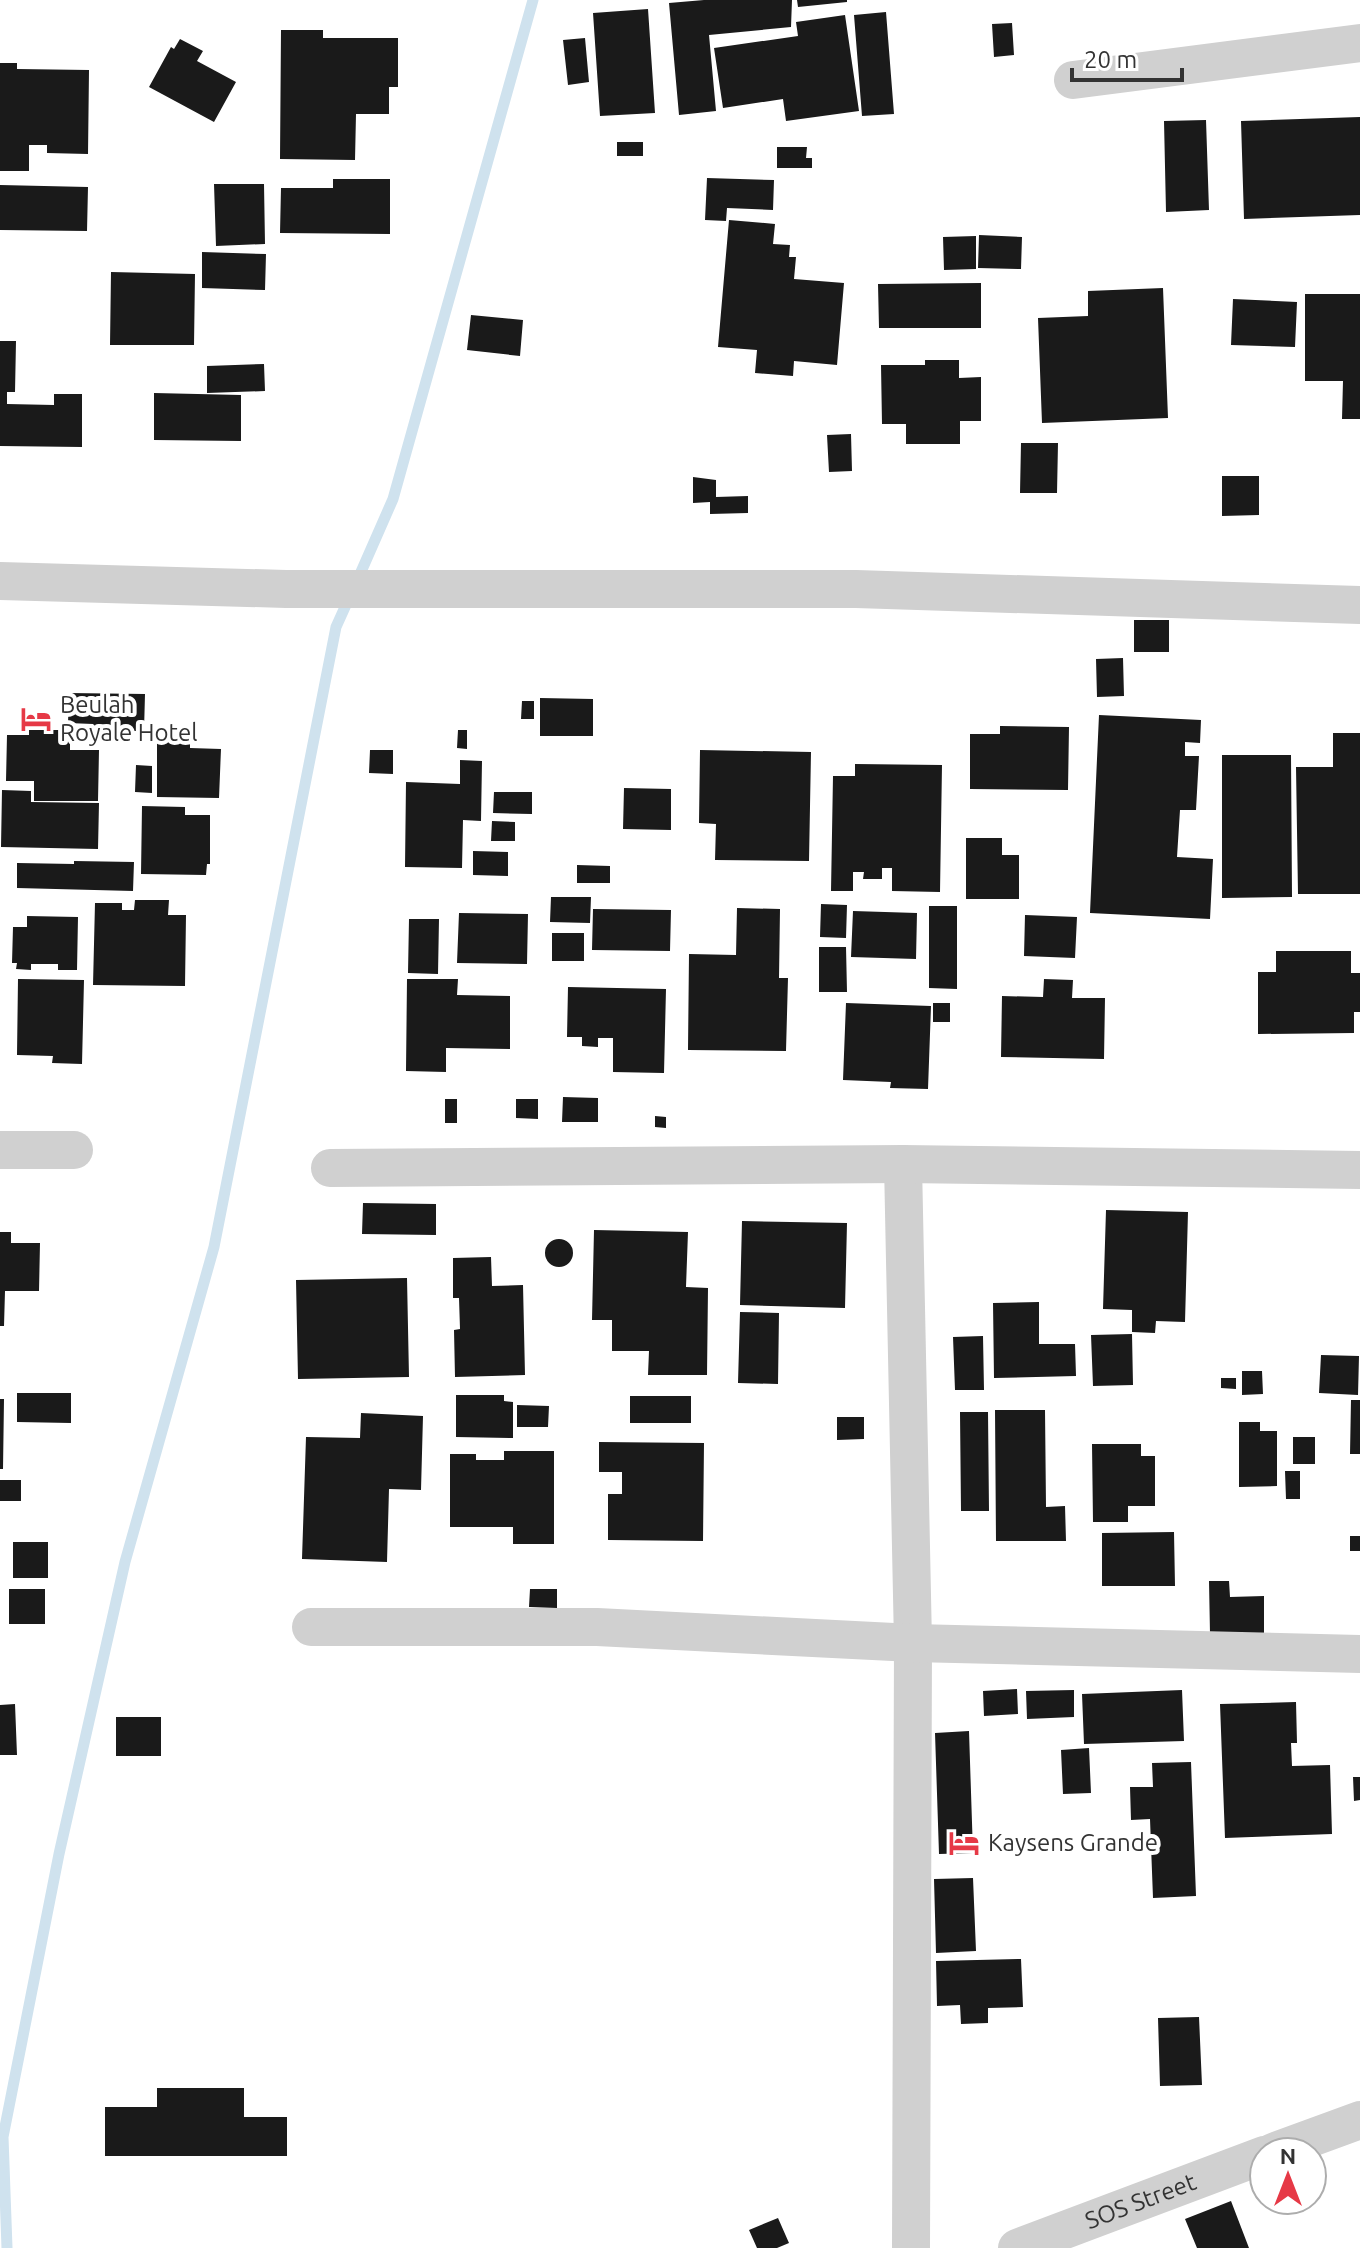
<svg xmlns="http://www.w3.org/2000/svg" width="1360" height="2248" font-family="Ubuntu,sans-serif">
<rect width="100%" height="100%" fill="#fff"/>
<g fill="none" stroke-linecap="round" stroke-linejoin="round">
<!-- stream -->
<path stroke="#cfe2ee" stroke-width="11" d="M357,581L393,499L533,0
M7,2248L3,2137L59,1854L125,1562L214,1247L336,627L350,596"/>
</g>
<!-- building -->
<path fill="#1a1a1a" d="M704,0H792L791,27L709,35L716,111L679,115L669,3Z
M797,0H847V2L798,7Z
M648,9L655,113L600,116L593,13Z
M886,12L894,114L862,116L854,15Z
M845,15L859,111L786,121L783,99L723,108L714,48L798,36L796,22Z
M1012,23L1014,55L994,57L992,24Z
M281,30H323V38H398V87H389V114H356L355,160L280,159Z
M585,38L589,82L568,85L563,40Z
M180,39L203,51L197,61L236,82L214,122L149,87L171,47L174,49Z
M0,63H17V69L89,70L88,154L47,153V145H29V171H0Z
M1360,117V215L1244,219L1241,121Z
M1206,120L1209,210L1166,212L1164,121Z
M617,142H643V156H617Z
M777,147H807L806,158H812V168H777Z
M707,178L774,180L773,210L727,208L726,221L705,220Z
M333,179H390V234L280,233L281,188H333Z
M214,184H264L265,244L216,246Z
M0,185L88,187L87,231L0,230Z
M729,220L775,224L773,244L790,245L789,257H796L794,279L844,283L837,365L794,361L793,376L755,373L757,350L718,347Z
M979,235L1022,237L1021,269L978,268Z
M976,236V269L944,270L943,237Z
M202,252L266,254L265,290L202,288Z
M111,272L195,274L194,345H110Z
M981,283V328H879L878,284Z
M1163,288L1168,418L1042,423L1038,318L1088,316V291Z
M1305,294H1360V419H1342L1343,381H1305Z
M1233,299L1297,302L1295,347L1231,345Z
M471,315L523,320L520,356L467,350Z
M0,341H16L15,392H7V404L54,405V394H82V447L0,446Z
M925,360H959V378L981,377V421H960V444H906V424H882L881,365H925Z
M264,364L265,391L207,393V366Z
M154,393L241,395V441L154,440Z
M851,434L852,471L829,472L827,435Z
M1021,443H1058L1057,493H1020Z
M1222,476H1259V515L1222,516Z
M693,477L716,480V497L748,496V513L710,514V502L693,503Z
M1134,620H1169V652H1134Z
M1123,658L1124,696L1097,697L1096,659Z
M69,693L145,694L144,731H93V724L68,723Z
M540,698L593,699V736H540Z
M522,701H534V719H521Z
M1099,715L1201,720L1200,743L1185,742V756H1199L1196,810H1180L1177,857L1213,859L1210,919L1090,913Z
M1000,726L1069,727L1068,790L970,789V734H1000Z
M29,730H70V750H99L98,801H34V781H6L7,735H29Z
M458,730H467V749L457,748Z
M157,733L190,734V748L221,749L219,798L157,797Z
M1333,733H1360V894H1298L1296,767H1333Z
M370,750H393V774L369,773Z
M700,750L811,752L809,861L715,860L716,824L699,823Z
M1222,755H1291L1292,897L1222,898Z
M460,760L482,761L481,821L463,820L462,868L405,867L406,782L460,784Z
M855,764L942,765L940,892L892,891V868H882V879H863L864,872H853V891H831L833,776H855Z
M136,765L152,766V793L135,792Z
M624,788L671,789V830L623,829Z
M2,790L31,791V802L99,803L98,849L1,847Z
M494,792H532V814L493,813Z
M142,806L185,807V815H210V864H207L206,875L141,874Z
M492,821L515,822V841H491Z
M966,838H1002V855H1019V899H966Z
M473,851L508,852V876L473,875Z
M74,861L134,862L133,891L17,888V863L74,864Z
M577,865L610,866V883H577Z
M551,897H591L590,923L550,922Z
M135,900H169L168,915H186L185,986L93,985L95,903H122V910H134Z
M821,904L847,905L846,938L820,937Z
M929,906H957V989L929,988Z
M737,908L780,909L779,978H788L786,1051L688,1050L689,954L736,955Z
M593,909L671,910L670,951L592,950Z
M853,911L917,913L916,959L851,957Z
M459,913L528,914L527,964L457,963Z
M1025,915L1077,917L1075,958L1024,956Z
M27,916L78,917L77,970H58V964H31V970L16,969L17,963H12L13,927H27Z
M409,919H439L438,974L408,973Z
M552,933H584V961H552Z
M819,947H846L847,992H819Z
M1276,951H1351V973H1360V1012H1354V1033L1258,1034V972H1276Z
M18,979L84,980L82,1064L52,1063L53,1056L17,1055Z
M407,979H458L457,995L510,996V1049L446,1048V1072L406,1071Z
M1044,979L1073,980L1072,998H1105L1104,1059L1001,1057L1002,996L1043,997Z
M568,987L666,989L664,1073L613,1072V1038H598V1047L582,1046V1037H567Z
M846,1003L931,1006L928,1089L890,1088L891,1082L843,1080Z
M933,1003H950V1022H933Z
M563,1097L598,1098V1122H562Z
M445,1099H457V1123H445Z
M516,1099H538V1119L516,1118Z
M655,1116L666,1117V1128L655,1127Z
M363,1203L436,1204V1235L362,1234Z
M1106,1210L1188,1212L1185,1322L1156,1321L1155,1333L1132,1332V1310L1103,1309Z
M742,1221L847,1223L845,1308L740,1305Z
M594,1230L688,1232L686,1287L708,1288L707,1375H648L649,1351H612V1320H592Z
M0,1232H11V1243H40L39,1291H5L4,1326H0Z
M545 1253a14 14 0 1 1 28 0a14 14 0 1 1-28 0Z
M491,1257L492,1286L523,1285L525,1375L455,1377L454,1330L460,1329L459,1298H453V1258Z
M407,1278L409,1377L298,1379L296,1280Z
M1039,1302V1344H1075L1076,1376L994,1378L993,1303Z
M740,1312L779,1313L778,1384L738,1383Z
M1132,1334L1133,1385L1093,1386L1091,1335Z
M983,1336L984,1390H955L953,1337Z
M1321,1355L1359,1356L1358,1395L1319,1393Z
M1242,1371H1262L1263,1394L1242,1395Z
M1221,1378H1236V1389L1221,1388Z
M17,1393H71V1423L17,1422Z
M456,1395H504V1401L513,1402V1438L456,1437Z
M630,1396H691V1423H630Z
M0,1399H4L3,1469H0Z
M1351,1400H1360V1454H1350Z
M517,1405L549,1406L548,1427H517Z
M995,1410H1045L1046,1507L1065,1506L1066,1541H996Z
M960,1412H988L989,1511H961Z
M361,1413L423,1416L421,1490L389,1489L387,1562L302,1559L306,1437L360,1438Z
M837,1417H864V1439L837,1440Z
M1239,1422H1260V1431H1277V1486L1239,1487Z
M1293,1437H1315V1464H1293Z
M599,1442L704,1443L703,1541L608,1540V1494H622V1472H599Z
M1092,1444H1141V1456H1155V1506H1128V1522H1093Z
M504,1451H554V1544H513V1527H450V1454H476V1460H504Z
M1285,1471H1300V1499H1286Z
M0,1480H21V1501H0Z
M1174,1532L1175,1586H1102V1533Z
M1350,1536H1360V1551H1350Z
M13,1542H48V1578H13Z
M1209,1581H1229L1230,1597L1264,1596V1634H1210Z
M9,1589H45V1624H9Z
M530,1589H557V1608L529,1607Z
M1017,1689L1018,1714L984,1716L983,1691Z
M1074,1690V1717L1027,1719L1026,1691Z
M1182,1690L1184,1741L1084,1744L1082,1694Z
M1296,1702L1297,1743H1291L1292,1766L1330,1765L1332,1834L1225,1838L1220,1704Z
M15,1704L17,1755H0V1705Z
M116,1717H161V1756H116Z
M969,1731L973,1853L939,1854L935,1733Z
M1089,1748L1091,1793L1063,1794L1061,1750Z
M1191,1762L1196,1896L1153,1898L1150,1819L1131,1820L1130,1787H1153L1152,1763Z
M1353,1777H1360V1800L1354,1801Z
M973,1878L976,1951L936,1953L934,1879Z
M1021,1959L1023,2007L988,2008V2023L961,2024L960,2005L937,2006L936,1961Z
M1199,2017L1202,2085L1160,2086L1158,2018Z
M157,2088H244V2117H287V2156H105V2107H157Z
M1231,2201L1249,2248H1197L1185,2219Z
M778,2218L789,2243L777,2248H757L749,2230Z"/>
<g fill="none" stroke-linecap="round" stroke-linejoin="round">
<!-- street -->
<g stroke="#d0d0d0" stroke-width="38">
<path d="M1073,80L1360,43"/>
<path d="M0,581L286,589H856L1360,605"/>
<path d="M0,1150H74"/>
<path d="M903,1164L913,1643L911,2248"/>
<path d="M330,1168L903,1164L1360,1170"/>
<path d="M311,1627H597L913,1643L1360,1654"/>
<path d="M1273,2152L1360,2120"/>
<path id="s1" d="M1017,2248L1264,2155"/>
</g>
</g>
<!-- icons -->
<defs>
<g id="hotel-bare" transform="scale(2.4)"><path d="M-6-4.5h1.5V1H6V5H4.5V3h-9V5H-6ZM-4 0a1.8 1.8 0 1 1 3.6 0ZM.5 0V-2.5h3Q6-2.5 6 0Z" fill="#e63946" stroke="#fff" stroke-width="2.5" paint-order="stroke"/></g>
</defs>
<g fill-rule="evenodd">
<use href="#hotel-bare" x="36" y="719"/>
<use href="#hotel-bare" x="964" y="1843"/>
</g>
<g text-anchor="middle" stroke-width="8" stroke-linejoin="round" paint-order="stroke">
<!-- poi labels -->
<g font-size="24" fill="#333" stroke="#fff" text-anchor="start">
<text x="60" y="713">Beulah<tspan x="60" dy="28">Royale Hotel</tspan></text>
<text x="988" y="1851">Kaysens Grande</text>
</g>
<!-- street labels -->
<g font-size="24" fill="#333" stroke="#fff">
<text dy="8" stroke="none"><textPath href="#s1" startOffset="132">SOS Street</textPath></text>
</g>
</g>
<!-- north arrow -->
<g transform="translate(1288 2176)"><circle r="38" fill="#ffffff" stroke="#adadad" stroke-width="2"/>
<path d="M0-6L14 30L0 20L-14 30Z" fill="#e63946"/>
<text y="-12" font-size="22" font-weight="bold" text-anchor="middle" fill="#333333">N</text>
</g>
<!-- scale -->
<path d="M1072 68v12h110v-12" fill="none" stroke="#333333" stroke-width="4"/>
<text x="1084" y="68" font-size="24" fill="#333333" stroke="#ffffff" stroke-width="6" paint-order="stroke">20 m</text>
</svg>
